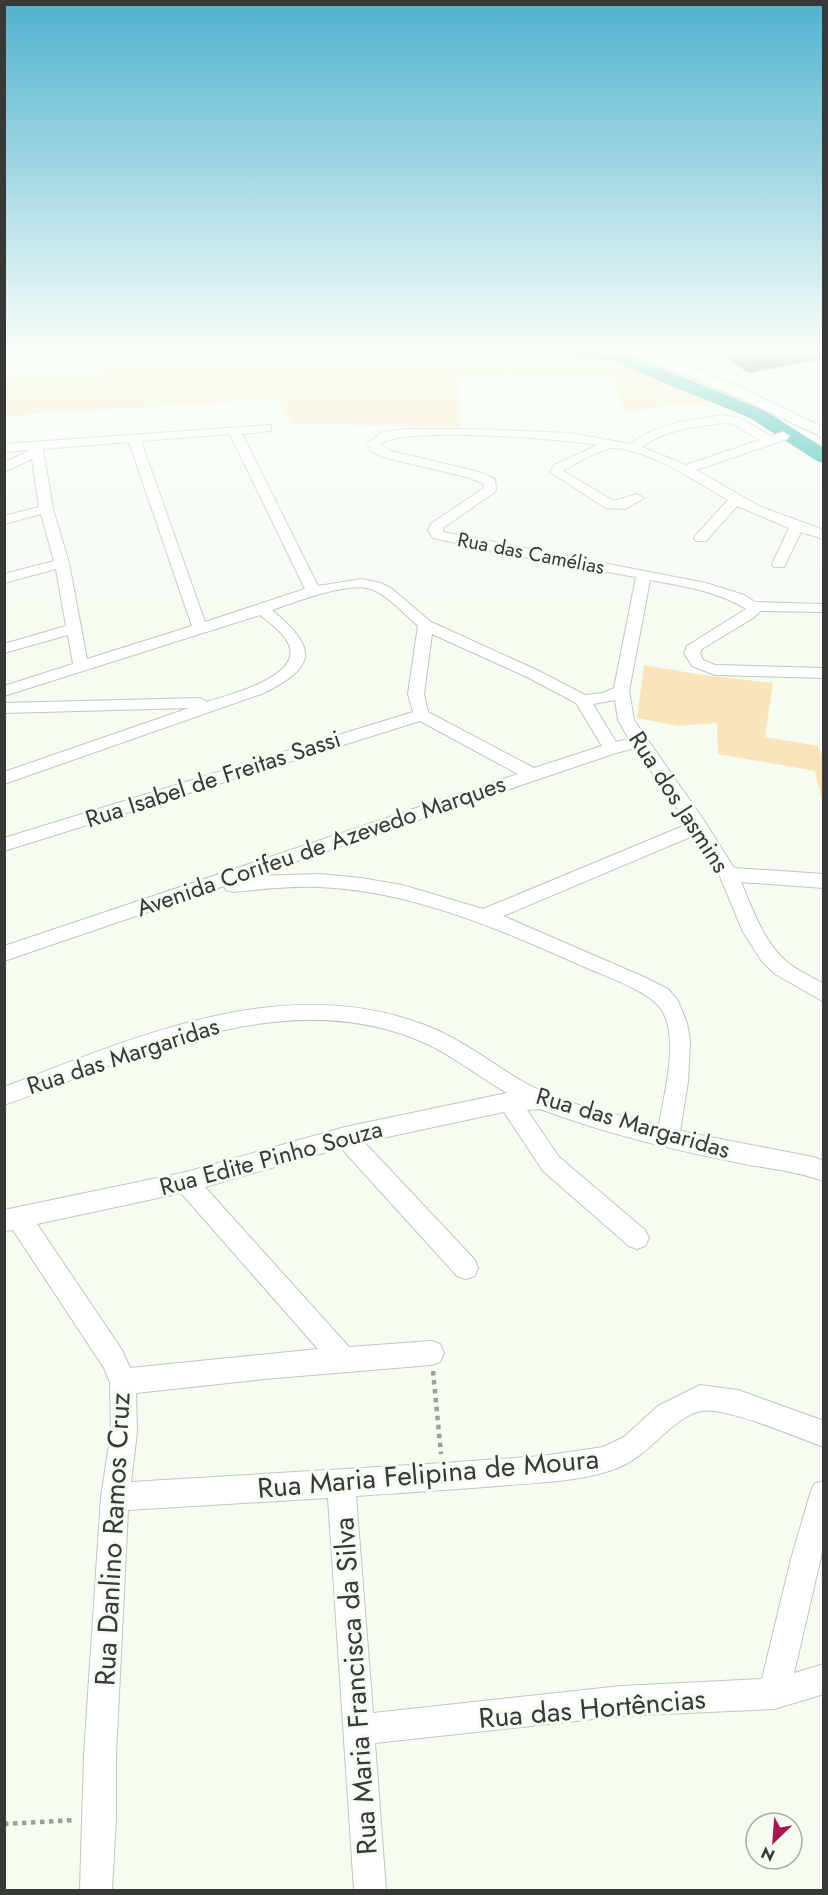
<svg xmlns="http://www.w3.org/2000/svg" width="828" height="1895" font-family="Jost,sans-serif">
<rect width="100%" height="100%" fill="#f5fcf2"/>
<!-- green -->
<path fill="#fbe4bc" d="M128,351H615L662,367L771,412L756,417L725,402L666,406L626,412L611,378L458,377L461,427L293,424L277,399L5,416L4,378L97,375L96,362L110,361Z
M644,665L703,675L773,683L765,737L818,746L823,758V806L815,771L718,754L717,723L678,726L637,718Z"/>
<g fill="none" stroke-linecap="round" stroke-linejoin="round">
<!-- river -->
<path fill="#0db0a8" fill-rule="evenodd" d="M502,351H618L764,410L824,448V463L817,461L750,418L609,360L511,356L505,355Z"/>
<!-- service casing -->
<g stroke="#c1c7be" stroke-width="8">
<path id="service" d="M650,355L658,351"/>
</g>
<!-- minor casing -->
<g stroke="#c1c7be" stroke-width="2">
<path id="minor" d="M98,351H116L93,358L4,362V356Z
M723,415L740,418L771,436L783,432L789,436L787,439L696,470L761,507L824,530V539L801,532L784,567H774L772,564L789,528L737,506L706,541H696L694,538L696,535L728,500C697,482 650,450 614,448C604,447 573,465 563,471L614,501L637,494L644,498L625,509L606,508L550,472L554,465L598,445C563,439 403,426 380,444L391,451L479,472L495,479L496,489L495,492L443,528V532L706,583L744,595L755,602L824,604V612L761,611L753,618L702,649L700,653L703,660L715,665L824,668V678L715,675L692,666L684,653L687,646L746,609C718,591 682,586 650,580L629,691L634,720L705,822L734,868L824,874V888L741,882C753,910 763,941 787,962C798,971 812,977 824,984V1002L775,974L761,960L743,932L719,874L695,835L503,916L644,977L668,989L678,1001L687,1023L690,1041L688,1082L680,1131L813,1157L824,1161V1181C793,1170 761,1168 730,1161C666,1148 601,1132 540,1109L527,1110L559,1157L645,1230L649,1238L645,1246L637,1249L629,1246L543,1171L504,1112L364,1142L475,1260L478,1268L475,1276L466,1279L457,1276L341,1148L205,1187L349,1347L431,1341L440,1344L444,1353L440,1362L431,1365L264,1379L136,1393L137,1432L131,1482L443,1463L542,1456L603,1447L624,1437L658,1406L700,1385L738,1390L824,1421V1447C798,1438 725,1406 701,1411C672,1417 648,1458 615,1469C582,1481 545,1482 511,1485C459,1489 407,1493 356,1496L373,1713L621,1686L762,1679L791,1559L810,1494L814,1484L824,1481V1544L794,1673L824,1664V1694L774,1709L621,1716L375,1743L386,1890H354L328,1498L128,1510L116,1755V1819L112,1890H80L84,1755L101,1497L111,1432L110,1382L104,1368L13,1230L4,1231V1210L186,1172L345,1127L507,1093C476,1075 447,1051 413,1038C275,985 133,1060 4,1105V1087C136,1037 281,972 422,1024C461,1038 493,1065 529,1085C568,1106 616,1114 659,1125C664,1095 680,1036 661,1009C649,991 607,977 587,968C501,930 414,891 319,887C290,886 262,889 233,892L226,890L224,886L4,961V946L518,774L420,721L4,851V838L413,712L408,694L418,626C404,614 389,596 371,589C349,581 295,602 272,610C318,649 317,666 264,693L4,784V772L189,708L4,713V703L200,698L207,702C228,695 302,677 289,645C284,633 270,623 260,615L4,696V686L73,664L68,635L4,653V644L66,626L56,569L4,583V574L54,561L41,514L4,524V516L39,507L32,459L4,472V463L30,450L4,452V444L271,425V431L242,434L318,586L362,579L381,583L392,589L431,622L539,671L585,695L603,693L614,688L636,577L505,554L433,538L428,530L432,523L484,488V484L470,478L383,457L371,451L368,443L383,432L407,429H472L570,433L630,444C660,422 688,421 723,415ZM723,423L733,424L760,440L686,465L642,447C666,429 693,427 723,423ZM230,434L305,589L205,622L141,441ZM129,442L192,626L87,659L69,563L53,509L43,449ZM432,634L527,677L576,703L602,746L534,768L428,712L424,694ZM615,700L618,720L629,739L616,742L593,704ZM635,748L688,824L483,909L402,885L361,878L320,874L253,876L616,753ZM181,1193L318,1349L130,1368L122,1350L37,1224Z"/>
</g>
<!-- tertiary casing -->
<g stroke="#c1c7be" stroke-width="3">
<path id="tertiary" d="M632,351H650L735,385L824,428V438L725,391L634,354Z"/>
</g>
<!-- path -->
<path stroke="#9a9f98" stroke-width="4.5" stroke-dasharray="4.5 4.5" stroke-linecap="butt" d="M433,1371L441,1454
M4,1824L75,1820"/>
<!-- service -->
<use href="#service" stroke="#fff" stroke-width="6"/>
<!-- minor -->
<use href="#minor" fill="#fff" fill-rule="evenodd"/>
<!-- tertiary -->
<use href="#tertiary" fill="#fff" fill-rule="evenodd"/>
</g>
<!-- wall -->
<path fill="#585950" d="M716,351H824L748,373Z"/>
<!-- shaded-wall -->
<path fill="#474841" d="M794,351H824V359L748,373L751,359Z"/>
<!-- building -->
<path fill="#66675d" stroke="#474841" stroke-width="1.5" d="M739,351H794L751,359Z"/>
<!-- sky -->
<linearGradient id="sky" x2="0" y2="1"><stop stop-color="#50b2ce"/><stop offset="0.57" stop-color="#fafef9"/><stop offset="1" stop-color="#fafef9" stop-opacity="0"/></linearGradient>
<rect width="828" height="616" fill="url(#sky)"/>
<g text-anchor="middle" stroke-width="6" stroke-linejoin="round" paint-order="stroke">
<!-- far-street labels -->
<g font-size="20" fill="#363935" stroke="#f5fcf2">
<text transform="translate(531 553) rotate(11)" y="7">Rua das Camélias</text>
</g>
<!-- street labels -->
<g font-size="24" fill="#363935" stroke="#f5fcf2">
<text transform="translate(213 779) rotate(-18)" y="8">Rua Isabel de Freitas Sassi</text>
<text transform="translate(679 802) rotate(57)" y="8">Rua dos Jasmins</text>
<text transform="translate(321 846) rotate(-19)" y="8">Avenida Corifeu de Azevedo Marques</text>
<text transform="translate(123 1056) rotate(-18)" y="8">Rua das Margaridas</text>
<text transform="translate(633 1123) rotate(16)" y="8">Rua das Margaridas</text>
<text transform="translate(271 1158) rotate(-15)" y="8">Rua Edite Pinho Souza</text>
</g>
<!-- near-street labels -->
<g font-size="28" fill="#363935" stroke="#f5fcf2">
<text transform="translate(428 1473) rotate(-5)" y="10">Rua Maria Felipina de Moura</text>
<text transform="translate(112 1539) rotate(-87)" y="10">Rua Danlino Ramos Cruz</text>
<text transform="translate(355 1686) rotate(-94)" y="10">Rua Maria Francisca da Silva</text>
<text transform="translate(592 1708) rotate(-5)" y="10">Rua das Hortências</text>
</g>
</g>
<!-- border -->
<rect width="828" height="1895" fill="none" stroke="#363935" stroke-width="12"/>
<!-- north arrow -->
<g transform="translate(774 1841) rotate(205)"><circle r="28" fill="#f5fcf2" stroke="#a9aea6" stroke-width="1.5"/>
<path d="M0-4.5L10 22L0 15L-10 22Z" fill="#a61555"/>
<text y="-9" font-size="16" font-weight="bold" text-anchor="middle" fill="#363935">N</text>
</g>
</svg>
